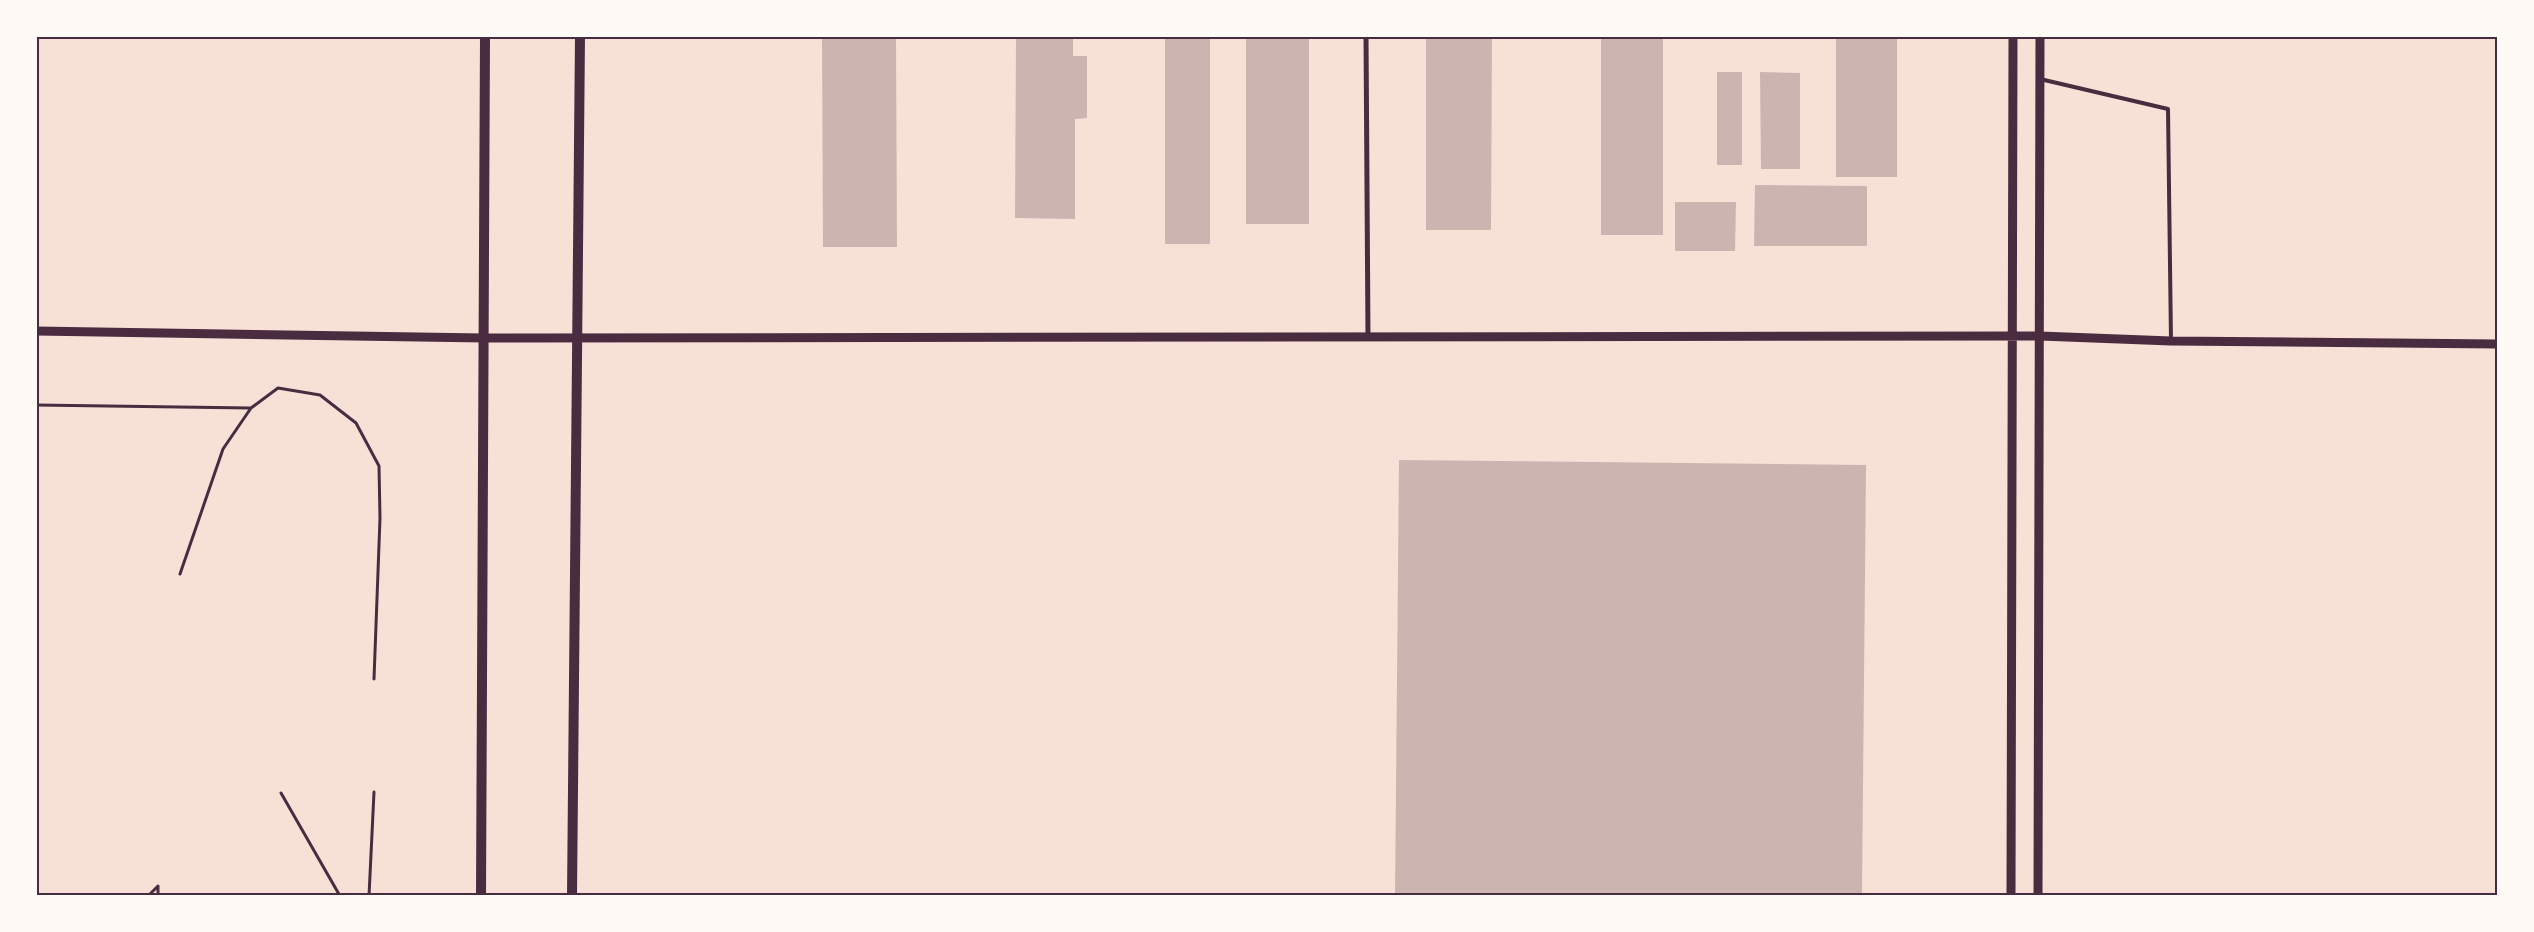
<svg xmlns="http://www.w3.org/2000/svg" width="2534" height="932" font-family="'Libre Baskerville',serif">
<rect width="100%" height="100%" fill="#f7e1d7"/>
<!-- building -->
<path fill="#ccb4b1" d="M822,36H896L897,247H823Z
M1016,36H1073V56H1087V118L1075,119V219L1015,218Z
M1165,36H1210V244H1165Z
M1246,36H1309V224H1246Z
M1426,36H1492L1491,230H1426Z
M1601,36H1663V235H1601Z
M1836,36H1897V177H1836Z
M1717,72H1742V165H1717Z
M1760,72L1800,73V169H1761Z
M1755,185L1867,186V246H1754Z
M1675,202H1736L1735,251H1675Z
M1399,460L1866,465L1862,896H1395Z"/>
<g fill="none" stroke-linecap="round" stroke-linejoin="round">
<!-- path -->
<path stroke="#4a2c40" stroke-width="3" d="M36,405L250,408
M180,574L223,449L251,408L278,388L320,395L356,423L379,466L380,518L374,679
M281,793L340,896
M158,886V896
M148,896L158,886
M369,896L374,792"/>
<!-- service -->
<path stroke="#4a2c40" stroke-width="4" d="M2040,79L2168,109L2171,341"/>
<!-- minor -->
<path stroke="#4a2c40" stroke-width="5" d="M1366,36L1368,338"/>
<!-- tertiary -->
<path stroke="#4a2c40" stroke-width="9" d="M36,331L484,338L2040,336L2171,341L2498,344
M2011,896L2013,36
M2038,896L2040,36"/>
<!-- secondary -->
<path stroke="#4a2c40" stroke-width="10" d="M481,896L485,36
M572,896L580,36"/>
</g>
<!-- border -->
<rect width="2534" height="932" fill="none" stroke="#fffaf5" stroke-width="75"/>
<rect x="38" y="38" width="2458" height="856" fill="none" stroke="#4a2c40" stroke-width="2"/>
</svg>
